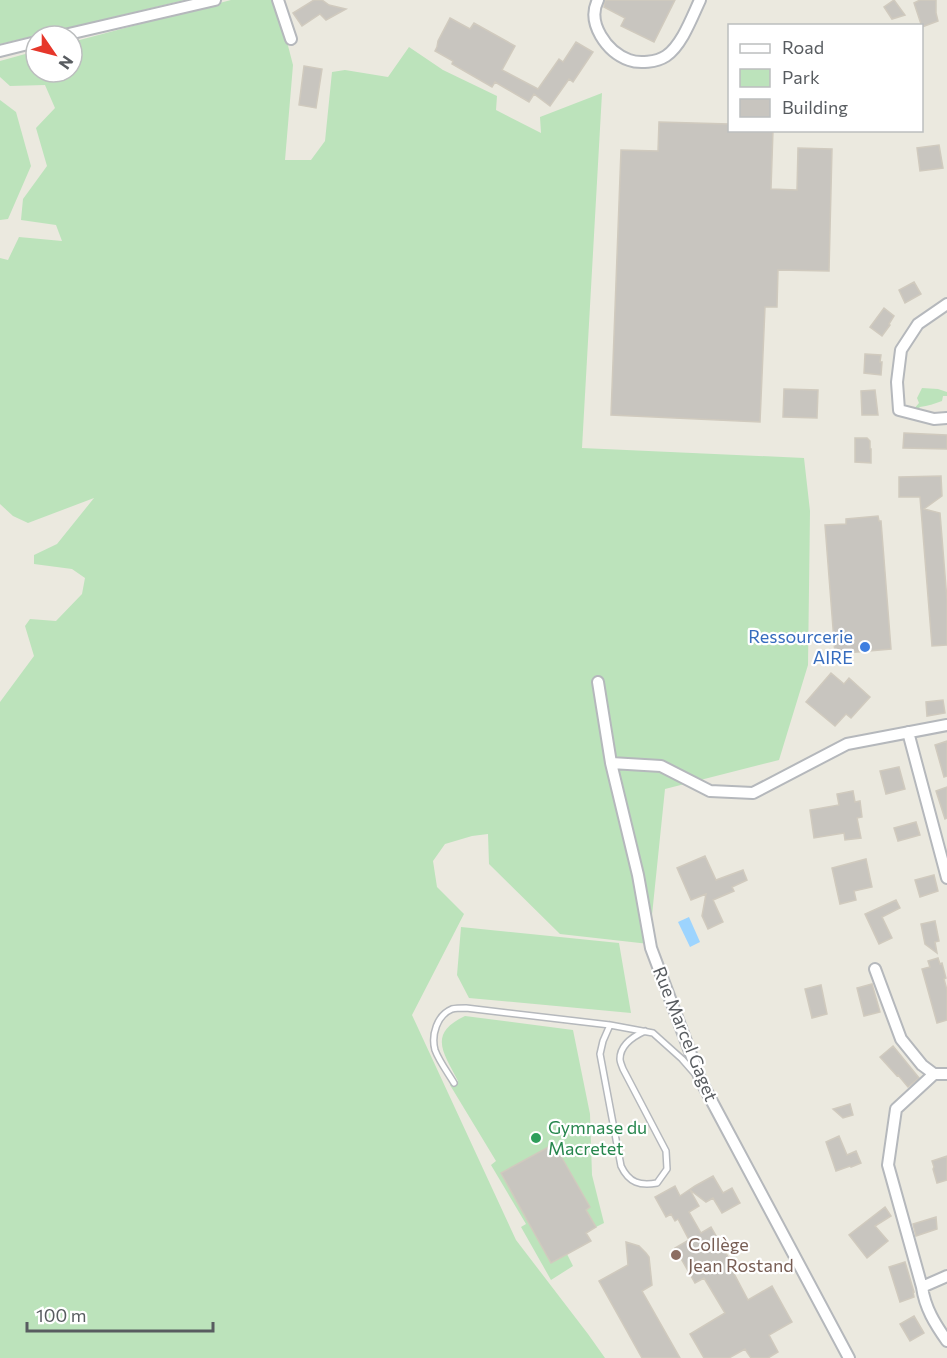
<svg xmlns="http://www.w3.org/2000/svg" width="947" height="1358" font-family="Commissioner,sans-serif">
<rect width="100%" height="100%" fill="#ebe9df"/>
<!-- green -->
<path fill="#bce3bb" d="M0,0H185L0,44Z
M231,0H282L285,34L293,65L285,160H311L325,141L332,72L345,70L388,77L409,47L443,70L497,96L496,110L541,133L540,117L602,93L582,448L804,458L810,511L808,665L779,760L665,789L649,944L560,934L489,864L488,834L472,836L445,844L433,861L437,887L464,914L412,1015L516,1240L588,1334L605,1358H0V702L34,656L25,626L30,619L56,621L82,594L85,578L72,569L34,564V555L57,544L94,498L28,523L13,516L0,504V258L8,260L19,237L62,241L56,225L21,220L23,199L47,166L36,128L55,108L45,85L10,86L0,77V61L36,51V72H72V42Z
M0,100L16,112L31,166L8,219L0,220Z
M922,388L938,389L947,392V396H943L942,401C934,404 928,406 920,407L917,410H913L919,403L917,398Z
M461,927L619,943L631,1013L469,998L457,975Z
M465,1016L573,1030L590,1114L592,1175L604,1223L562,1244L573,1266L551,1280L521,1227L526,1224L491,1165L496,1161L450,1085L458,1081C444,1053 427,1034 465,1016Z"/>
<!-- water -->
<path fill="#9dd4fe" d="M689,917L700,942L690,947L678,922Z"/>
<!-- building -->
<path fill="#c8c5bf" stroke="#d0cabe" stroke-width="1.5" d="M314,0H322L329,5L346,9L326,20L320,14L302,26L293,13Z
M605,0H675L654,42L621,26L625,18L604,7Z
M894,0L905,15L892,19L884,7Z
M920,0H936V13L938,21L922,27L914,3Z
M450,18L470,29L474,23L515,46L502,70L538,89L559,59L563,62L576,42L593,52L573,82L569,79L550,106L534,94L529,102L495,82L492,87L452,64L453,61L435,51L437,47L438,41Z
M304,66L322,69L316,108L299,105Z
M659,122L729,124V130H773L771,189L797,190L798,148L832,149L829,271L778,270L777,307H765L760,422L611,415L621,150L658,151Z
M939,145L943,168L920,171L917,148Z
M914,282L921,294L905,303L899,290Z
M884,308L894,316L889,324L890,325L882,336L870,327Z
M865,354L881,355L880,362H882L881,375L864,373Z
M784,389L818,390L817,418L783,417Z
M875,390L878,415H862L861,391Z
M904,433L947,435V449L903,448Z
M855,438H867L870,441V449H871V463L855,462Z
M941,476L942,496L924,509L940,513L947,600V645L932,646L920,497H899V477Z
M878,516L879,521H881L891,649L835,654L825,525L846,524V519Z
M831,673L844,684L849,678L870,697L851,718L846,714L835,726L806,702Z
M943,700L945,713L927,716L926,702Z
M947,741V776L944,777L935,745Z
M899,767L905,789L886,794L880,771Z
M947,787V818L945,819L936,791Z
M853,791L855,802L860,801L862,817L857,818L861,838L845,840L844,833L814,838L810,810L839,805L837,794Z
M916,822L920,835L898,841L894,828Z
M705,856L716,880L743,870L747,880L732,887L734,891L713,900L723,922L708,929L702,916L706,894L691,900L677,868Z
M866,859L872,887L854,891L856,900L840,904L832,868Z
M934,875L938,891L920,897L915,880Z
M896,900L900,908L882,917L892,938L879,944L865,914Z
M935,921L939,941L935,942L937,953L925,944L921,924Z
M938,958L940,964L942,963L946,978L944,979L947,990V1020L937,1023L922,969L930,967L928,961Z
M872,984L880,1012L864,1016L857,988Z
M821,985L827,1014L812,1018L805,989Z
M893,1046L919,1078L908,1087L898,1075L897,1076L880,1057Z
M850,1104L853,1115L843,1118L833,1109Z
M839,1136L847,1155L856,1151L861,1163L851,1167L850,1166L836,1171L826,1142Z
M554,1144L590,1207L586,1210L596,1227L586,1233L591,1241L551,1263L501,1173Z
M947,1156V1180L937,1183L933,1169L934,1167L932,1161Z
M713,1176L723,1193L732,1188L740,1203L722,1213L713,1198L706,1202L690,1190L699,1206L689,1212L701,1233L711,1227L731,1262V1268L748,1300L772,1286L792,1322L769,1335L778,1352L768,1358H751L745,1349L729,1358H704L690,1334L725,1313L704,1278L695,1283L675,1248L689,1240L678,1219L675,1221L671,1214L666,1217L655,1197L675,1186L680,1196L695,1186Z
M885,1207L891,1216L875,1226L888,1241L867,1258L849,1235Z
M936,1217L937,1229L916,1236L913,1224Z
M626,1242L639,1246L646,1253L649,1257L652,1285L642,1291L680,1358H642L599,1281L628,1265Z
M905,1262L914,1292H913L914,1297L900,1302L889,1267Z
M914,1316L924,1333L910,1341L900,1324Z"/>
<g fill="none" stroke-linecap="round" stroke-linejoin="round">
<!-- service casing -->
<g stroke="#b5b8bc" stroke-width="8">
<path id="service" d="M610,1025L603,1041L600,1054L621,1166C629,1183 640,1186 657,1183L667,1169L666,1151L623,1069C622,1066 620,1062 620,1059C620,1045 634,1036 645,1031
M454,1083C448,1073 439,1061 435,1050C431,1035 437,1015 452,1009C456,1008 462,1008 466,1008L610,1025L653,1033L682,1059L696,1075"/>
</g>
<!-- minor casing -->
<g stroke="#b5b8bc" stroke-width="14">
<path id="minor" d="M278,0L291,39
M598,0C586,23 607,52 629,60C639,64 657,62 666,56C682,45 692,17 700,0
M60,36L215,0
M0,51L36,42
M947,304L918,324L901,350L897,382L899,410L934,419L947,418
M598,682L611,763L638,875L651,948L701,1081L849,1358
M908,732L947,878
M611,763L661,766L710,791L753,793L847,744L947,725
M875,969L901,1039L922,1065L934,1074H947
M947,1276L922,1287C925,1308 935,1324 947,1341
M922,1287L888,1165L896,1109L934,1074"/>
</g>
<!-- service -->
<use href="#service" stroke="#fff" stroke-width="5"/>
<!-- minor -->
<use href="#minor" stroke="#fff" stroke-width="10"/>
</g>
<!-- markers -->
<circle fill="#3f7fe0" stroke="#fff" stroke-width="2" cx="865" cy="647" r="6"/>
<circle fill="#2e9e5b" stroke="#fff" stroke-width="2" cx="536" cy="1138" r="6"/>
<circle fill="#8d6e63" stroke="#fff" stroke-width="2" cx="676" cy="1255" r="6"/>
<g text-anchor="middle" stroke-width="4.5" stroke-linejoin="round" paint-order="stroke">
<!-- shop labels -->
<g font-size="18" fill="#366cbe" stroke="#fff" text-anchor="end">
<text x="853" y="643">Ressourcerie<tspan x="853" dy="21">AIRE</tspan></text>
</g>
<!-- street labels -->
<g font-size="18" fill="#585c60" stroke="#fff">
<text transform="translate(685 1034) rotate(68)" y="6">Rue Marcel Gaget</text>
</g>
<!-- leisure labels -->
<g font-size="18" fill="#27864d" stroke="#fff" text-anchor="start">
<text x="548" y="1134">Gymnase du<tspan x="548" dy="21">Macretet</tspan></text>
</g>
<!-- education labels -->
<g font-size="18" fill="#785e54" stroke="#fff" text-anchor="start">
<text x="688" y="1251">Collège<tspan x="688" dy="21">Jean Rostand</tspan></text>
</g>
</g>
<!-- legend -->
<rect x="728" y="24" width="195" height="108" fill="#ffffff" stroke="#bcbebf" stroke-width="1.5"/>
<rect x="740" y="44" width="30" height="9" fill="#ffffff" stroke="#bcbebf" stroke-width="1.5"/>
<text x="782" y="54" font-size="18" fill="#585c60">Road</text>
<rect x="740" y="69" width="30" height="18" fill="#bce3bb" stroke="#bcbebf" stroke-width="1.5"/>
<text x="782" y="84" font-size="18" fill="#585c60">Park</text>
<rect x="740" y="99" width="30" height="18" fill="#c8c5bf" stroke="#bcbebf" stroke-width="1.5"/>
<text x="782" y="114" font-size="18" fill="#585c60">Building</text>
<!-- north arrow -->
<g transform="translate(54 54) rotate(125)"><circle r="28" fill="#ffffff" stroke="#bcbebf" stroke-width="1.5"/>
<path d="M0-4.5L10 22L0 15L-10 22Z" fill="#e6372b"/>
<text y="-9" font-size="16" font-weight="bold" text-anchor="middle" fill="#585c60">N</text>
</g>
<!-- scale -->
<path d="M27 1322v9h186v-9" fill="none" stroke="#585c60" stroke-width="3"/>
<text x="36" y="1322" font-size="18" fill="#585c60" stroke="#ffffff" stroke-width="4.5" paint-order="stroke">100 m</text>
</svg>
